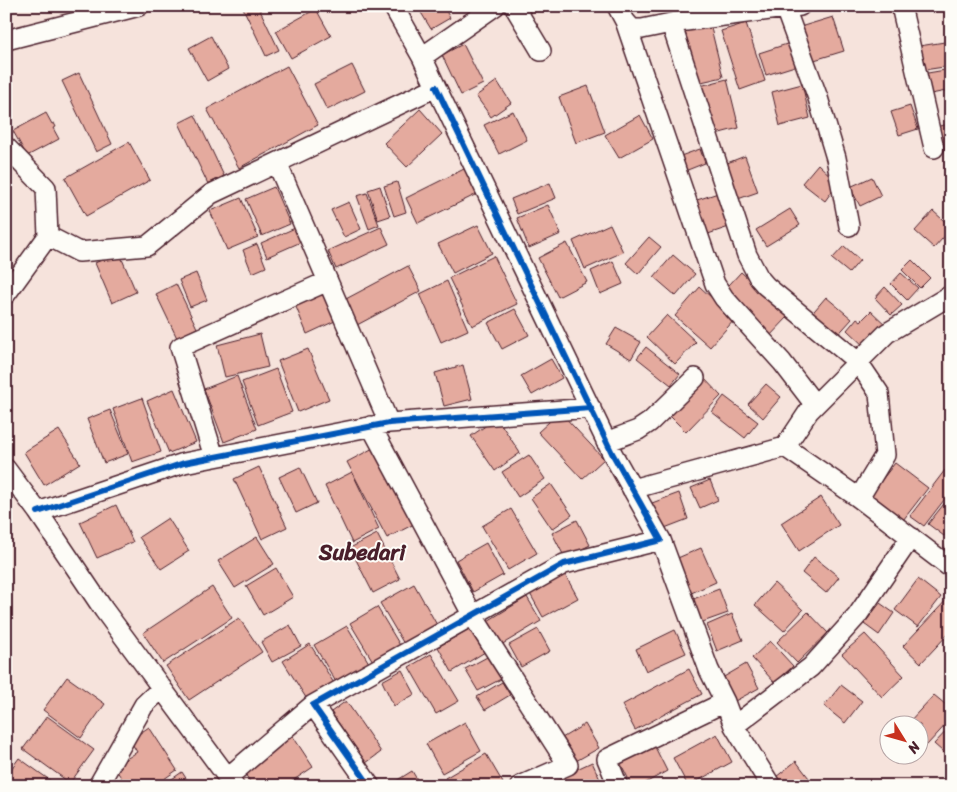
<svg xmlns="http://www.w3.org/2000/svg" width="957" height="792" font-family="Sriracha,sans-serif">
<rect width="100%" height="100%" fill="#f6e3dc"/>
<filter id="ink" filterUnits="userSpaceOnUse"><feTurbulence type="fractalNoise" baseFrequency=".02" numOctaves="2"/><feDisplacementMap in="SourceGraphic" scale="10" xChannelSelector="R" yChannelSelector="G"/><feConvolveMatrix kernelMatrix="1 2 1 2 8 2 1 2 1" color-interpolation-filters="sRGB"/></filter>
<g filter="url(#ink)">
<!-- building -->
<path fill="#e4aa9e" stroke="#4a1f2b" d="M247,6H258L279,50L266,56L243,8Z
M417,6H443L450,18L431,29Z
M316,9L331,36L291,58L276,31Z
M833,17L844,51L811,61L800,27Z
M746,23L765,81L740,90L721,31Z
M710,24L723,77L697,83L685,31Z
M211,36L228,69L207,81L189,48Z
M951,41V66L917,71L913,47Z
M790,43L798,65L766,75L759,53Z
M463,44L483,84L461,95L442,55Z
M352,65L365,91L327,110L314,84Z
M287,66L318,125L239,168L207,109Z
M951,69V90L926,95L922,74Z
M79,73L112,144L96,152L62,81Z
M727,79L739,128L712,135L700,86Z
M497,81L511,103L491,117L476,96Z
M802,84L810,118L780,126L772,92Z
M588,86L605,132L576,143L559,97Z
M910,106L918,129L899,135L891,112Z
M420,109L442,134L407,167L384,143Z
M513,111L527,140L499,154L484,125Z
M46,113L52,124L54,123L56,127L53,128L59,139L27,156L13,131Z
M195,115L224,176L208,184L179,123Z
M640,115L653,139L619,158L605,135Z
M951,124V148L942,149L939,126Z
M129,142L150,180L86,216L65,178Z
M700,149L705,163L680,173L675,158Z
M745,156L758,192L735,200L722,165Z
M818,164L838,183L825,201L802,183Z
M466,168L479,193L418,223L406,198Z
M872,177L881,196L860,206L850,187Z
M397,182L406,212L394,216L384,186Z
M550,183L556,198L517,214L511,199Z
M380,186L390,216L378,220L368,190Z
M274,187L290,224L262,236L246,199Z
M951,191V206L944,197Z
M367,193L379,225L369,229L357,196Z
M718,193L729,227L702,236L691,202Z
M241,198L258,237L227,250L210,211Z
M349,202L361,229L344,237L331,210Z
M548,205L561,234L529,248L517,218Z
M790,209L800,225L766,246L756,230Z
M933,211L951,227V229L934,248L915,231Z
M610,224L623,252L585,269L573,241Z
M478,225L492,253L453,273L438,244Z
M381,227L389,244L336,269L328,251Z
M295,228L301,242L267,257L261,243Z
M649,237L661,247L638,274L626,263Z
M567,243L587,282L558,297L538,258Z
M257,244L266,267L252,273L243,250Z
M844,246L860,260L849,273L832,259Z
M119,252L136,292L112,303L95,263Z
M673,255L695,274L676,296L654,277Z
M494,256L517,304L472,326L449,278Z
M912,260L930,278L920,288L902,270Z
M613,261L623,284L600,294L591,271Z
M408,266L421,291L357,325L344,300Z
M741,272L789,316L766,340L718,297Z
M196,273L207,300L190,307L179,280Z
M901,273L918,288L907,300L891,284Z
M447,281L468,330L441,342L420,294Z
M176,284L197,328L177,338L156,294Z
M700,287L735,319L710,347L675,316Z
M885,287L902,305L891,315L875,298Z
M321,289L335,321L307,334L294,302Z
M826,297L852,319L834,339L809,317Z
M515,309L529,335L502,349L488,323Z
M871,311L887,326L866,348L847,330L857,318L861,321Z
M667,315L696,342L675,364L647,337Z
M616,328L641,342L631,359L606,344Z
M260,334L268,367L225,377L217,345Z
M646,347L680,374L671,385L637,358Z
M308,349L329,399L298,412L278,361Z
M551,359L562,378L532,395L521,376Z
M463,365L472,399L444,406L435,373Z
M276,369L292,412L258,425L242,382Z
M237,376L257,429L224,442L204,389Z
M702,376L721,396L686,432L666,412Z
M766,384L781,397L763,418L748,404Z
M174,389L196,442L169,453L147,401Z
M724,396L758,422L745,438L712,412Z
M142,398L161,452L132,462L113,409Z
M110,410L128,454L104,463L87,419Z
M560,412L604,459L582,479L538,432Z
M497,418L520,453L495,471L471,436Z
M59,430L80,463L44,485L24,452Z
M377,446L416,523L387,538L347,462Z
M529,455L545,479L518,497L502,472Z
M895,463L928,488L900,524L867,499Z
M259,467L287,527L262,539L234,479Z
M300,467L317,503L296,513L279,477Z
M945,470L951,475V491L924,526L910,516Z
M352,472L379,529L352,543L325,486Z
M710,480L718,500L700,508L691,488Z
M551,484L572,515L552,529L531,498Z
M679,493L688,519L662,529L652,503Z
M951,495V527L944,536L928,524Z
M821,497L839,525L799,551L781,523Z
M116,505L133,542L97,558L80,522Z
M511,509L537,553L508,570L482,526Z
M168,518L189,551L161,569L139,537Z
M577,520L590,545L565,558L552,533Z
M377,534L400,579L373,593L350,548Z
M257,537L274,564L235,588L218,561Z
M951,541V556L943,550Z
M486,543L503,575L473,592L456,560Z
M701,548L716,582L689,594L673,560Z
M814,557L839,577L826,593L802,573Z
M276,568L293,597L263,615L246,586Z
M563,571L578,598L543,617L528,590Z
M918,579L941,597L918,627L895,610Z
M774,583L803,610L784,631L755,605Z
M414,584L437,625L404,644L380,603Z
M212,587L232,618L163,663L143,633Z
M719,589L728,613L697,624L688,601Z
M951,595V631L921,663L903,646Z
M527,597L541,621L501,645L486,622Z
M880,603L894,613L879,635L864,624Z
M377,607L401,647L374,663L350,623Z
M808,612L828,633L797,663L777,642Z
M732,614L743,640L717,651L707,625Z
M239,618L262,652L189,700L166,666Z
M290,625L301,646L272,662L261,642Z
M347,626L369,663L336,682L314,645Z
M471,628L485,652L452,672L438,647Z
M538,629L550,651L521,667L509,645Z
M675,630L686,653L646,671L636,649Z
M865,634L904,676L882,697L842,654Z
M770,641L793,666L775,683L752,658Z
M310,644L335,685L308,701L283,661Z
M431,654L459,701L436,714L409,667Z
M489,656L501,679L478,691L465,669Z
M746,664L759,688L735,701L722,678Z
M689,669L702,694L635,730L622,705Z
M402,670L415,694L394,706L382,681Z
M67,677L105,704L81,738L43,710Z
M502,682L510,695L485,710L477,697Z
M841,685L862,701L845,723L824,706Z
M934,695L951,709V719L927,745L920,738V724H907Z
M346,701L381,752L366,763L331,712Z
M47,716L94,750L70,783L23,749Z
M465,722L481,751L442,773L426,744Z
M585,724L599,748L576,761L562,738Z
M951,726V759L934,744Z
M149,727L177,770L154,786H127L114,767L137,752L130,740Z
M717,734L732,762L688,786L673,758Z
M292,735L313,767L285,786H253L241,768Z
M652,741L667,771L640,786H632L618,758Z
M486,754L503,783L498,786H450L445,778Z
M19,758L58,786H6V776Z
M796,761L815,786H782L776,777Z
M592,762L603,786H556L553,780Z
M412,771L421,786H388Z
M182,772L191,786H162Z"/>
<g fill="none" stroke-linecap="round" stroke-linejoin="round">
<!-- street casing -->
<g stroke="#4a1f2b" stroke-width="22">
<path id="street" d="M393,6L422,57L495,6
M514,6L541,51
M617,6L625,21L632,29H642L671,23L800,6
M901,6L934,148
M785,8L818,98L836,158L849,226
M625,21L715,284L724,298L782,362L815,405
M671,23L747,255L759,278L766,286L858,362L879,393L885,455L859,498
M6,40L139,6
M6,147L46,188L48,236
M277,163L389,423
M6,294L48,236L79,252L147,246L211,194L436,87L422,57
M371,426L473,616L568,765L520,786
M606,442L638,430L650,422L695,378
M785,447L859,498L951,568
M214,457L180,347L328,281
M6,469L38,512L104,610L234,786
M632,489L785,447L809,411L887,333L951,295
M38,512L184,463L389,423L591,408
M661,540L709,670L725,702L734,726L771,786
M734,726L811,667L857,616L911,537
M228,777L313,705
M98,786L144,705L162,688
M370,786L313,705L564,564L661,540L612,453L436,87
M618,786L607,759L725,702"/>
</g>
<!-- street -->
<use href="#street" stroke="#fdfcf7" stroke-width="19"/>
<!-- cycleway casing -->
<g stroke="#fdfcf7" stroke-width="9">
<path id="cycleway" d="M38,512L184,463L389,423L591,408
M370,786L313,705L564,564L661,540L612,453L436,87"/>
</g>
<!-- cycleway -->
<use href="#cycleway" stroke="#0057b8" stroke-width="6"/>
</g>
</g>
<g text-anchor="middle" stroke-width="4" stroke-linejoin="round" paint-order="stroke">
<!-- district labels -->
<g font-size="22" font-weight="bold" fill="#4a1f2b" stroke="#fdfcf7">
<text x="362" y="560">Subedari</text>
</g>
</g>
<!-- margin -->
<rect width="957" height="792" fill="none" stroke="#fdfcf7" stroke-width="25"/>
<rect x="12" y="12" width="932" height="767" fill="none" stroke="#4a1f2b" stroke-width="2" filter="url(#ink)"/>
<!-- north arrow -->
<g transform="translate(904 740) rotate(127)"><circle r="24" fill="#fdfcf7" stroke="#b5a4a5"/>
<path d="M0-4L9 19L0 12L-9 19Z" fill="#c8321e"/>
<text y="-8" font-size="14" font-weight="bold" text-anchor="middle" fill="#4a1f2b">N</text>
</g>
</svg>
